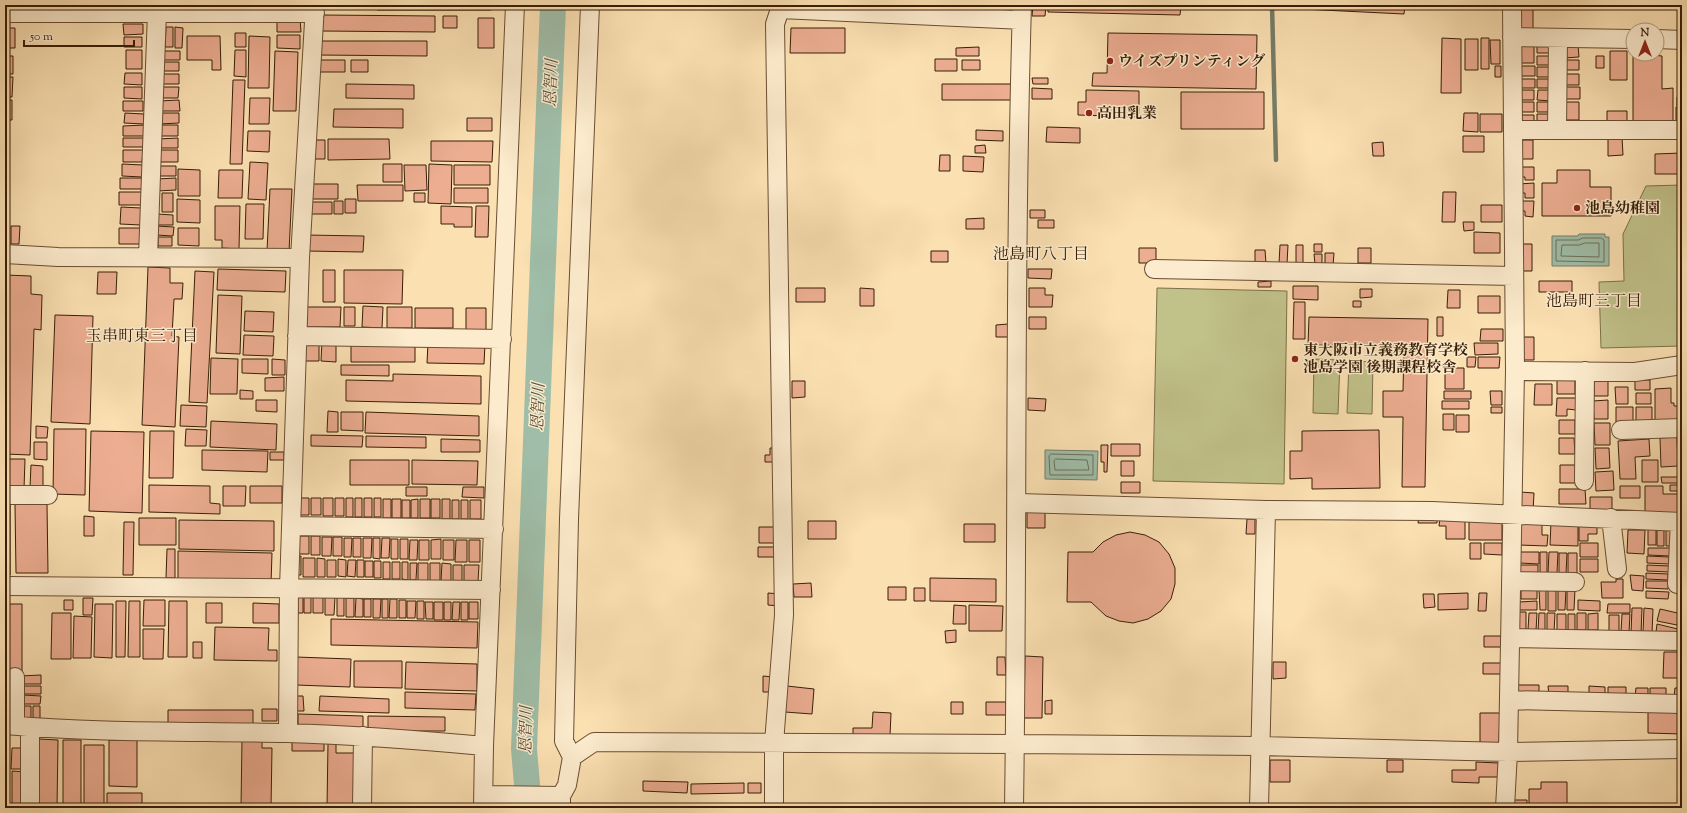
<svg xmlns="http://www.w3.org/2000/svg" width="1687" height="813" font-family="'Sorts Mill Goudy','Noto Serif JP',serif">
<rect width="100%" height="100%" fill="#fbe0b2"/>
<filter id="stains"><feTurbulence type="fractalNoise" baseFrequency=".005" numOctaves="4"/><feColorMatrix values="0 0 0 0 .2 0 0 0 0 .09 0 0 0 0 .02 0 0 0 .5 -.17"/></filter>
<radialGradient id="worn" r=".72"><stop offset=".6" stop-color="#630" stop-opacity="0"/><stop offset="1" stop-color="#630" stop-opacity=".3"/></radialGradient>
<!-- green -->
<path fill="#c1c18a" stroke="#7c7048" d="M1682,185V346L1601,348L1599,282L1624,281L1623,234L1646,186Z
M1157,288L1287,291L1284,484L1153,481Z
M1314,359L1340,360L1338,414L1313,413Z
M1349,361L1373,362L1372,414L1347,413Z"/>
<!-- water -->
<path fill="#9fbda8" stroke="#767d68" d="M1579,234H1605V237H1609V266H1552V236H1578Z
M1045,450L1098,451L1097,480L1045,479Z"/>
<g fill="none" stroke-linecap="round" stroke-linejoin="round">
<!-- shore -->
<path stroke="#6c6e58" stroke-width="1" d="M1583,238H1601L1604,240V262L1556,261V240H1578Z
M1585,243H1599V257L1561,256L1562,245H1579Z
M1051,454L1093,455V475H1050L1049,456Z
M1056,459L1087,460L1089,470H1055L1054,461Z"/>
<!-- stream -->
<path stroke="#767d68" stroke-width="4.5" d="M1272,5L1276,160"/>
<!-- river -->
<path stroke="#9fbda8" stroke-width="26" d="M529,808L524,749L553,5"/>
</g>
<!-- building -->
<path fill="#ecad91" stroke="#381e07" d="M377,5H491V10H377Z
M893,5H952V12L893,10Z
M973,5H1003V11L973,10Z
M1033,5H1046L1045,16H1032Z
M1048,5H1181L1180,15L1048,12Z
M1281,5H1405L1404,14L1281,8Z
M1519,5H1533V30H1519Z
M322,15L435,16V32L322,31Z
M443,16H457V28H443Z
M478,18H494V48H478Z
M277,19H300L301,32H277Z
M123,24H143V34L124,35Z
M166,27H173V47H165Z
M175,27L183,28L182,48H175Z
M5,28H15V48H5Z
M791,28H845V53H790Z
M235,33H246V47H235Z
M1108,33L1257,35L1256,89L1092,86L1093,73H1107Z
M277,35H300V49L277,48Z
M187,36H220L221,70H212V60H187Z
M249,36L270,37L269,88H248Z
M124,37H142V47H124Z
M1442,38L1461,39V93H1441Z
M1481,38H1489V69H1481Z
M1465,39H1478V70H1465Z
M1490,40H1500V64H1491Z
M317,41H427V56L317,55Z
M1537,43H1550V53H1537Z
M1519,44H1534V63H1519Z
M1564,45H1578L1579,57L1564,58Z
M1679,46H1682V63H1679Z
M979,47V56H956V48Z
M126,50H142V69H126Z
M235,50H246V77L234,76Z
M159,51H180V60H159Z
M275,51L298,52L296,111H273Z
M1610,51H1627V80H1610Z
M1633,53L1662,56V89L1673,88V121H1633Z
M5,56H13V74H5Z
M1537,56H1551V65H1537Z
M1596,56H1604V68H1596Z
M935,59H957V71H935Z
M318,60H345V72H318Z
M351,60H368V72H351Z
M962,60H980V70H962Z
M1562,60H1579V70H1562Z
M159,62H179V71H159Z
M1495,66H1501V77H1495Z
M1519,66H1535V76H1519Z
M1537,67H1551V77H1537Z
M125,73H142V85L124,84Z
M158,74H179V84H158Z
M1566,74H1579V85H1562Z
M5,77H13L12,97H5Z
M1032,78H1048V84H1033Z
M1517,79H1535V88H1517Z
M1537,79H1551V88H1537Z
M233,80H245L242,164H230Z
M346,84L414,85V99L346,98Z
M942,84H1011V100H942Z
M124,87H142V99L124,98Z
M159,87H179L178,98H159Z
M1563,87H1580V99H1563Z
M1032,88L1052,89V99H1032Z
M1086,90L1139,91V117L1078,115V102H1086Z
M1518,90H1534V100H1518Z
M1538,90H1551V101L1537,100Z
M1181,92H1264V129H1181Z
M1677,97H1682V106H1677Z
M250,98H270L269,124H249Z
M5,100H12V120H5Z
M179,100L180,111H158V101Z
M123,101H143V111H123Z
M1518,102H1534V112H1518Z
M1537,102H1551V112H1537Z
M1565,102H1579V120H1565Z
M1676,107H1682V121H1676Z
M334,109H403V128L333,127Z
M1607,111H1627V124H1607Z
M125,113L144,114V124L124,123Z
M159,113H179V123L159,124Z
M1464,113H1478V132L1463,131Z
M1480,114H1502V132H1480Z
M1537,114H1551L1550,125L1537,124Z
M1518,115H1534V125H1518Z
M467,118H492V131H467Z
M145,125V136H123V126Z
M158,125H178V136H158Z
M9,126V155H5V127Z
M1047,127L1080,128V143L1046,142Z
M976,130L1003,131V141L976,140Z
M248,131H270L269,152L247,151Z
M1463,136H1484V152H1463Z
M1608,137H1622L1623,155L1608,156Z
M123,138H144V147H123Z
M178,138V148H158V139Z
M328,139H389L390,159L328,160Z
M313,140H325V159H313Z
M1519,140H1533V159H1519Z
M431,141H493L492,162L431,161Z
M1383,142L1384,156H1373L1372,143Z
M985,145L986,153H975V146Z
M123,150H143L142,162H123Z
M158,150H178V162H158Z
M1682,153V174H1655V154Z
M940,155H950V171H939Z
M963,156L984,157L983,172L963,171Z
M250,162L268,163L266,200L248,199Z
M122,164L143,165L142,177L122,176Z
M383,164H402V182H383Z
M429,164L452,165L451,204L428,203Z
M404,165H426L427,190L405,191Z
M454,165H490V185H454Z
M158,166H176V176H158Z
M1520,167H1534V180H1525V177H1520Z
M5,169L8,170L6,242H5Z
M178,169L200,170V196H178Z
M219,170H243L242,198H218Z
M1557,170H1590V187H1611V216H1542V183H1557Z
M120,178H142V189H120Z
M176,178V190L157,191V179Z
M1534,183V198H1525V193H1519V184Z
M310,184H338V199H310Z
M357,185H403V201H358Z
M454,188H488V203H454Z
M270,189H292L289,252L267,251Z
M119,192H142V205H119Z
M1443,192H1456L1455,222H1442Z
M162,193H173V212H162Z
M414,193H425V202H414Z
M177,199L200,200V223L177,222Z
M345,199H356V213H345Z
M334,201H343V214H334Z
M1519,201H1534L1533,217L1525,216V211H1519Z
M308,202H332V214H308Z
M246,204H264L263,239H245Z
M1481,205H1502V222H1481Z
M215,206H240L239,249L222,248V240H215Z
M441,206L472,207V227H454V224H441Z
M476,206H489L488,237H475Z
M121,207L141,208V225L120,224Z
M1030,210H1045V218H1030Z
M157,214L173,215V225H157Z
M984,218V229H966V219Z
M1038,220H1054V228H1038Z
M1463,222H1474V230L1464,231Z
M11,226H20L19,244H11Z
M156,226L174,227L173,236L156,235Z
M119,228H142L141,244H119Z
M178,228H199V246L178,245Z
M1474,232L1500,233V253H1474Z
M306,235L364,236L363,252L306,251Z
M158,237H172V246H158Z
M1314,244H1322V252H1314Z
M1520,244H1532V271H1520Z
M1280,245H1288L1287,264H1279Z
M1296,245H1303V264H1296Z
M1139,248H1156V263H1139Z
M1358,248H1371V263H1358Z
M1255,250H1265L1266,263L1255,264Z
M931,251H948V262H931Z
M1325,253H1334L1333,266H1325Z
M1314,254H1322V264H1315Z
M148,267L170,268V283H183L182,299H174L172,336L179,337L175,427L142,425Z
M218,269L286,271L285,292L217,290Z
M1028,269H1052L1051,279L1028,278Z
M323,270H335V302H323Z
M344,270H403L402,304L344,303Z
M195,271L214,272L207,403L189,402Z
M98,272H117L116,294H97Z
M5,275L31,276V294L42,295L41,330L34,329L30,455L5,454Z
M1271,281V287H1258V282Z
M1539,281H1572V292H1539Z
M1293,286H1318V300L1293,299Z
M796,288H825V302H796Z
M860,288L874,289V306H860Z
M1029,288H1045V295H1053L1052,307H1029Z
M1360,289H1372V297L1360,298Z
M1448,290H1460V308H1447Z
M218,295L242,296L240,354L216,353Z
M1478,296H1500V313H1478Z
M1353,301H1361V307H1353Z
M1294,302H1305V339H1293Z
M363,306L383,307L382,328L362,327Z
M303,307H341L340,327H302Z
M344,307H355V326H344Z
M387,307H412V328H387Z
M415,308H453V328H415Z
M466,308H486V331L466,330Z
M245,311L274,312L273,332L244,331Z
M55,315L93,316L90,424L51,422Z
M1029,317H1046V329H1029Z
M1309,317L1428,319L1425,487H1402L1403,417H1383V391H1403L1404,346L1308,345Z
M1437,317H1443V336H1437Z
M1008,324L1009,337H996V325Z
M1481,329H1503V341H1480Z
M244,335L274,336L273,356L243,355Z
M1523,337H1534V360H1522Z
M301,341L319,342V361H301Z
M322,341H336V362L321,361Z
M351,342L415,343V362H351Z
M428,343L485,344L484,364L427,363Z
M1474,343H1498V354L1475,355Z
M1467,357H1476L1475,367H1467Z
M1478,357H1500L1499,368H1478Z
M211,358L238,359L237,394H210Z
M242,359H268V374L242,373Z
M272,359L285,360V375H272Z
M341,365H389V376L341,375Z
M1445,368H1464V389H1445Z
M393,374L481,376V404L346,401V380L393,381Z
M1594,376H1608V396H1594Z
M284,377V391H265V378Z
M1575,379V394H1557V380Z
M1635,380H1650V390H1635Z
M792,381H805V397L792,398Z
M1535,384H1552V405H1534Z
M1615,387H1628V404H1616Z
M1671,388V403H1674V406H1678V413L1682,412V422L1655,423V389Z
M240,390L253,391V399H240Z
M1444,391H1471V399H1444Z
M1490,391H1502V405H1491Z
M1636,393H1651V404H1636Z
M1028,398L1046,399L1045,411L1028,410Z
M1557,398H1576V410L1567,409V416H1556Z
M256,400H277V412L256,411Z
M1608,400V419H1594L1593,401Z
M1442,401H1469V409H1442Z
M181,405L207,406L206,427L180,426Z
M1491,407H1502V413H1491Z
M1616,407H1633V424L1616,425Z
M1636,407H1652V425H1636Z
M328,411L338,412V432H327Z
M341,412H363V431L341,430Z
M366,412L479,416V436L365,433Z
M1443,414H1454V430H1443Z
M1456,415H1469V432H1456Z
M1559,420H1575V434H1559Z
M211,421L277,424L276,450L210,447Z
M1594,423H1610V445H1595Z
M36,426L48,427L47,438H36Z
M54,429H86L85,495L53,494Z
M186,429L207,430L206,446H185Z
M1379,430L1380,488L1312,489V478L1290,479V451H1302V431Z
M91,431L144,432L142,513L89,511Z
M150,431H174L173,478H149Z
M311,435L363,436L362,447L311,446Z
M366,436L426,437V448L366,447Z
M1677,437L1678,466L1661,467L1660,438Z
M1559,438H1574L1575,454H1559Z
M441,439L480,440V452H441Z
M1649,439L1650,456L1635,457L1636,479H1620L1618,441Z
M34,442H47V460L34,459Z
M1111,444H1140V456H1111Z
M1101,445H1108L1107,472H1104V462H1101Z
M770,448H778V462H765V455H770Z
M1595,448H1609L1610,468L1596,469Z
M202,450L268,451L267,472L202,470Z
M270,452H284V460H270Z
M5,459H25L24,489L5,488Z
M350,460H409V485H350Z
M412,460L478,461L477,485L412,484Z
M1642,460H1658V482H1642Z
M1121,461H1134V476H1121Z
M31,465L43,466V487H30Z
M1560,465H1578V483H1560Z
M1613,471L1614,490L1596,491L1595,472Z
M1661,477H1681V483H1662Z
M1121,482H1140V493H1121Z
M149,485L210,486V503L220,504V514L149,512Z
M1670,485H1682V491H1670Z
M223,486H246L245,506H223Z
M250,486H282V503H250Z
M1620,486H1640V498H1620Z
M1645,486H1663V494H1682V514H1645Z
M406,487H427V496H406Z
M463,487H484V498L462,497Z
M1559,489H1585L1586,504H1559Z
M1520,492L1534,493L1533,512H1520Z
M1590,497H1612V511L1590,510Z
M300,498H309V515H299Z
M311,498H321V515H311Z
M323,498H333V516H323Z
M335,498H344V516H335Z
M346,498H353V517H346Z
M355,498H362V517H355Z
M364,498H372V517H364Z
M374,498H381V517H374Z
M383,499H391V518H383Z
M392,499H401V518H392Z
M418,499V518H411V500Z
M420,499H430V518H420Z
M431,499H440V518H431Z
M442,499H450V519H442Z
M402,500H410V518H402Z
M452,500H459V519H452Z
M461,500H468V519H461Z
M470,500H481V519H470Z
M5,504H10V575H5Z
M15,504H47L48,573H16Z
M1027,510H1045V528H1027Z
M84,516L94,517V536H84Z
M1419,516H1437V523H1418Z
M1440,517H1465V539H1446V526H1439Z
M139,518H176V545H139Z
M1247,519H1255V534H1246Z
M179,520L274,521V551L179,549Z
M808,521H836V539H808Z
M1469,521H1502V540H1469Z
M124,522H134L133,575H123Z
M1551,522L1578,523V546L1550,545Z
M1519,523H1542V535H1548L1547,546L1519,545Z
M964,524H995V542H964Z
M1579,525H1597V534H1588V541H1579Z
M759,527H779V543H759Z
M1648,528H1656V545H1648Z
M1657,528H1664V546H1657Z
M1666,528H1673V546H1666Z
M1628,530H1645L1644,554L1627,553Z
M1130,532L1145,535L1159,542L1169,554L1175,568V584L1171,599L1161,611L1148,619L1133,623L1119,621L1106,616L1091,602H1067L1068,552H1093L1103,542L1116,535Z
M298,536H309V554H297Z
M311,536H320V555H311Z
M322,537H332L331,556H322Z
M333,537H342V556H333Z
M344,538H352L351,557H344Z
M353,538H361V557H353Z
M363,538H372L371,558H363Z
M373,538H380V559L373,558Z
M382,538H390L389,558H381Z
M391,539H398V559H391Z
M400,539H408V559H400Z
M441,539V559H431V540Z
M410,540H418L417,560H409Z
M419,540H429V560H419Z
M443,540H454V560H443Z
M456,540H467V562H455Z
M469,540H480V562H469Z
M1470,543H1481V559H1470Z
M1484,543H1502V555L1484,554Z
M1580,543H1598V557H1580Z
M758,547H778V557H758Z
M1648,548H1670V556L1648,555Z
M167,549H175V578H166Z
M178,551L272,553L271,584L178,582Z
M1520,552H1539V564L1520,563Z
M1540,552H1547V573H1540Z
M1549,552H1558L1557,573H1548Z
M1559,553H1567L1566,574L1559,573Z
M1568,553H1577V575H1568Z
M293,556H301V575H292Z
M1647,556L1669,557V564L1647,563Z
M303,558H315V577H303Z
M317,558L325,559V577H317Z
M338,559L346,560V577L338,576Z
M1580,559H1598V572H1580Z
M327,560H336V577H327Z
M348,560H356L355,577L347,576Z
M357,560H364V577H357Z
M365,561H373V577H365Z
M374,561H381V578H374Z
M383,562H390V579H383Z
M392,562H400V579H392Z
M402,562H408V580L402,579Z
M410,563H417L416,580H410Z
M418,563H428V581H418Z
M430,563H440V581H430Z
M442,563L451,564V581H441Z
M453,565H462V581H453Z
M464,565H479L478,581H464Z
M1519,565H1538V575H1518Z
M1647,565L1669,566V572L1647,571Z
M1646,573L1668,574V580L1646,579Z
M1630,575L1644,576L1643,591L1632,590Z
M930,578L996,579V602L930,601Z
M1616,579H1623V598H1602L1601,582H1616Z
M1646,581H1669L1668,589L1646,588Z
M811,583L812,597H794L793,584Z
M888,587H906V600H888Z
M914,588H925V601H914Z
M1521,589H1537V599H1521Z
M1539,589H1546V610H1540Z
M1548,589H1556V611H1548Z
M1558,589H1566L1565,610H1558Z
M1567,589H1575L1574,610H1567Z
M1646,591L1669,592L1668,599L1646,598Z
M768,593L780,594L779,606L768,605Z
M1468,593V609L1438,610V594Z
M1479,593H1487L1486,611H1478Z
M1423,594H1434L1435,607L1424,608Z
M295,595H303V613H295Z
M304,595H311V613H304Z
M313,595L323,596V613H313Z
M325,596L335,597L334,615H325Z
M337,597H344V616H337Z
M83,598H93L92,615H83Z
M346,598H354V617H346Z
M356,598L363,599V617H355Z
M364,599H371V617H364Z
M373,599H381L380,618H373Z
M382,599H388V618H382Z
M390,599H397V618H389Z
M64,600H73V610H64Z
M144,600H165V626H143Z
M399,600H406V618H399Z
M1578,600L1600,601V611L1578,610Z
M116,601H126L125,657H116Z
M129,601H140V657H128Z
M169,601H187V657H168Z
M407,601H416L415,618H407Z
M417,601H424V619H417Z
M1537,601V610H1519V602Z
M425,602H433V619H426Z
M434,602H443V620H434Z
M444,602H451V620H444Z
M453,602H460L459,620H452Z
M461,602H468V620H461Z
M469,602H478V619H469Z
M206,603H222V623H206Z
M253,603L279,604V623H253Z
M5,604H22V671H5Z
M95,604H113L112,658L94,657Z
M1608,604H1630V613H1607Z
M954,605L966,606V624H953Z
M969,605L1003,606L1002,631H969Z
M1632,608H1642L1641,634L1631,633Z
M1644,608L1653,609L1652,634L1643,633Z
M1660,609L1682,614V626L1657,621Z
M1519,612H1526V630H1519Z
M52,613H71V659H51Z
M1529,613H1537L1536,631L1528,630Z
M1539,613H1545V632L1538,631Z
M1547,613H1555L1554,633H1547Z
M1577,613H1586V630H1577Z
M1598,613V630H1588V614Z
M1557,614H1566V631H1557Z
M1568,614H1575V632H1568Z
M1622,614H1630L1629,632H1621Z
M1609,615H1619V632H1609Z
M74,616L92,617L91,658H73Z
M331,619L478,622L477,648L331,645Z
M1657,624L1682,630V637L1656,632Z
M215,627L269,628L268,650H277V661L214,660Z
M143,629H164L163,659H143Z
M956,630V642L946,643L945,631Z
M1484,636H1501V647H1484Z
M193,642H202V658H193Z
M1664,652H1682V678H1663Z
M1025,656L1043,657L1042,718H1024Z
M296,657L351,659L350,687L296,685Z
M997,657H1005L1006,675H997Z
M354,661H402V688L354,687Z
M406,662L477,664V691L405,689Z
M1273,662H1286V678L1273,679Z
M1483,663H1501V674H1483Z
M41,675V684H20V676Z
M763,676L773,677V692H763Z
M1518,685H1539V695L1518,694Z
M21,686H41V694H21Z
M787,686L814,689L812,714L785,712Z
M1548,686H1568V695H1549Z
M1589,686L1605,687V696H1589Z
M1608,687H1626V695H1608Z
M1636,688H1648V698L1635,697Z
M1650,688H1666V697H1650Z
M1675,688H1682V697H1674Z
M405,692L476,694L475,710L405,708Z
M23,695L41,696L40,704H23Z
M293,696H303L304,711H294Z
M320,696L389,699V713L319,711Z
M1052,700V714H1045V701Z
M951,702H963V714H951Z
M986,702H1006V715H986Z
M20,706H31V720H20Z
M33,706H40V722H33Z
M262,709H277V721H262Z
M168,710H253V727L168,726Z
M1648,711H1682V734L1648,733Z
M873,712L891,713L890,736L853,735V728H872Z
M1480,713H1500L1499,744H1480Z
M298,714L363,716V730L298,728Z
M368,716L445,717V731H368Z
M5,738H8L9,789H5Z
M39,739L58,740L57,808H39Z
M242,739H262V748H272L271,808H241Z
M63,740H81V808H63Z
M109,740H137V787L109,786Z
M292,741H324V751H292Z
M328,743H336V753H358L357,808H327Z
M84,745H104V808H84Z
M12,748H26V769H11Z
M1270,760H1290V782H1270Z
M1387,760H1403V772H1387Z
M1476,762L1499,763V777H1479V783L1452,782V770H1476Z
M12,771L26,772V808H12Z
M643,781L688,782L687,793L643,791Z
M1541,782H1567V805H1529V789H1541Z
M744,783V793L691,794V784Z
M748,783H761V793H748Z
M107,793H142V808H107Z
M1514,800H1527V807H1514Z
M289,805H323V808H289Z"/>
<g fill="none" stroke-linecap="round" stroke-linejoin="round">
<!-- minor casing -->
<g stroke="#694e32" stroke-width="20">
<path id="minor" d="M780,5V9L1021,20
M5,13H315
M1512,37L1633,39
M1657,39L1682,40
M1514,130H1682
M1557,130L1558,38
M5,254L58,257L300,258
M148,257L157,12
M1154,269L1514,276
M297,336L502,339
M1515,371L1635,372L1682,365
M1621,430L1682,428
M1584,481L1585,371
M5,495H48
M1018,503L1266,510L1432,511L1682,522
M1611,518L1617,569
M291,526L494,529
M1511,581L1575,582
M1677,584L1680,521
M5,586L491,590
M1510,638L1682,641
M1509,700L1682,704
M5,725C99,733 193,731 287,733C353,735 419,740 484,746
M15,726V677
M30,727V808
M288,733L289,588L300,258L315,5
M572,757L594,742L1015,744L1260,746L1508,752L1682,749
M484,795L561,796
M362,808L363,736
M483,808L484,746L515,5
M561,808V796L567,785L572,757L564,741L569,519L590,5
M774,808V743L784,615L775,24L780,9
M1014,808C1018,540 1014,273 1022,5
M1259,808L1266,510
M1505,808L1508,752L1515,371L1512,5"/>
</g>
<!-- minor -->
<use href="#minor" stroke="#fcebcd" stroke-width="18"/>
</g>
<!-- markers -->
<g fill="#8f2418" stroke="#fcebcd" stroke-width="1.5">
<circle cx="1110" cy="61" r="4"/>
<circle cx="1089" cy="113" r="4"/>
<circle cx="1577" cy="208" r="4"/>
<circle cx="1295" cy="359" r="4"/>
</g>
<g text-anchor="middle" stroke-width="3" stroke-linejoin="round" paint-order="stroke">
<!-- poi labels -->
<g font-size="15" font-weight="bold" fill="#381e07" stroke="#fcebcd" text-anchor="start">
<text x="1118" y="66">ウイズプリンティング</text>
<text x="1097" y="118">高田乳業</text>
<text x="1585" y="213">池島幼稚園</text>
<text x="1303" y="355">東大阪市立義務教育学校<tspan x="1303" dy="17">池島学園 後期課程校舎</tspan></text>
</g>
<!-- water labels -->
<g font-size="16" font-style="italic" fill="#574e37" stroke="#fcebcd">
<text transform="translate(550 83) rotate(-88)" y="6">恩智川</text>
<text transform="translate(537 407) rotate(-88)" y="6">恩智川</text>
<text transform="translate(525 730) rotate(-89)" y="6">恩智川</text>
</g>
<!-- neighbourhood labels -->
<g font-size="16" fill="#381e07" stroke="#fcebcd">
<text x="1041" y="259">池島町八丁目</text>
<text x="1594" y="306">池島町三丁目</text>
<text x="142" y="341">玉串町東三丁目</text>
</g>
</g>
<!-- margin -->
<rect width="1687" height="813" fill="none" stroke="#fbe0b2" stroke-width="20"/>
<rect x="6" y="6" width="1675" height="801" fill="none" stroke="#381e07" stroke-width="2"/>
<rect x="10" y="10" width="1667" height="793" fill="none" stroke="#381e07"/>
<!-- north arrow -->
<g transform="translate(1645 42)"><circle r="19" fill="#fcebcd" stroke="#ae997e"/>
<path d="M0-3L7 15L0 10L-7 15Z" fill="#8f2418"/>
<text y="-6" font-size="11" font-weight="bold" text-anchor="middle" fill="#381e07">N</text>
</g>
<!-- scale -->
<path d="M24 40v6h110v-6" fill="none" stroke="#381e07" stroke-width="2"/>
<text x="30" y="40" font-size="12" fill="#381e07" stroke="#fcebcd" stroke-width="3" paint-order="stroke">50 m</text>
<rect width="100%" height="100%" filter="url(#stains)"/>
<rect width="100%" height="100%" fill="url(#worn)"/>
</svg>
